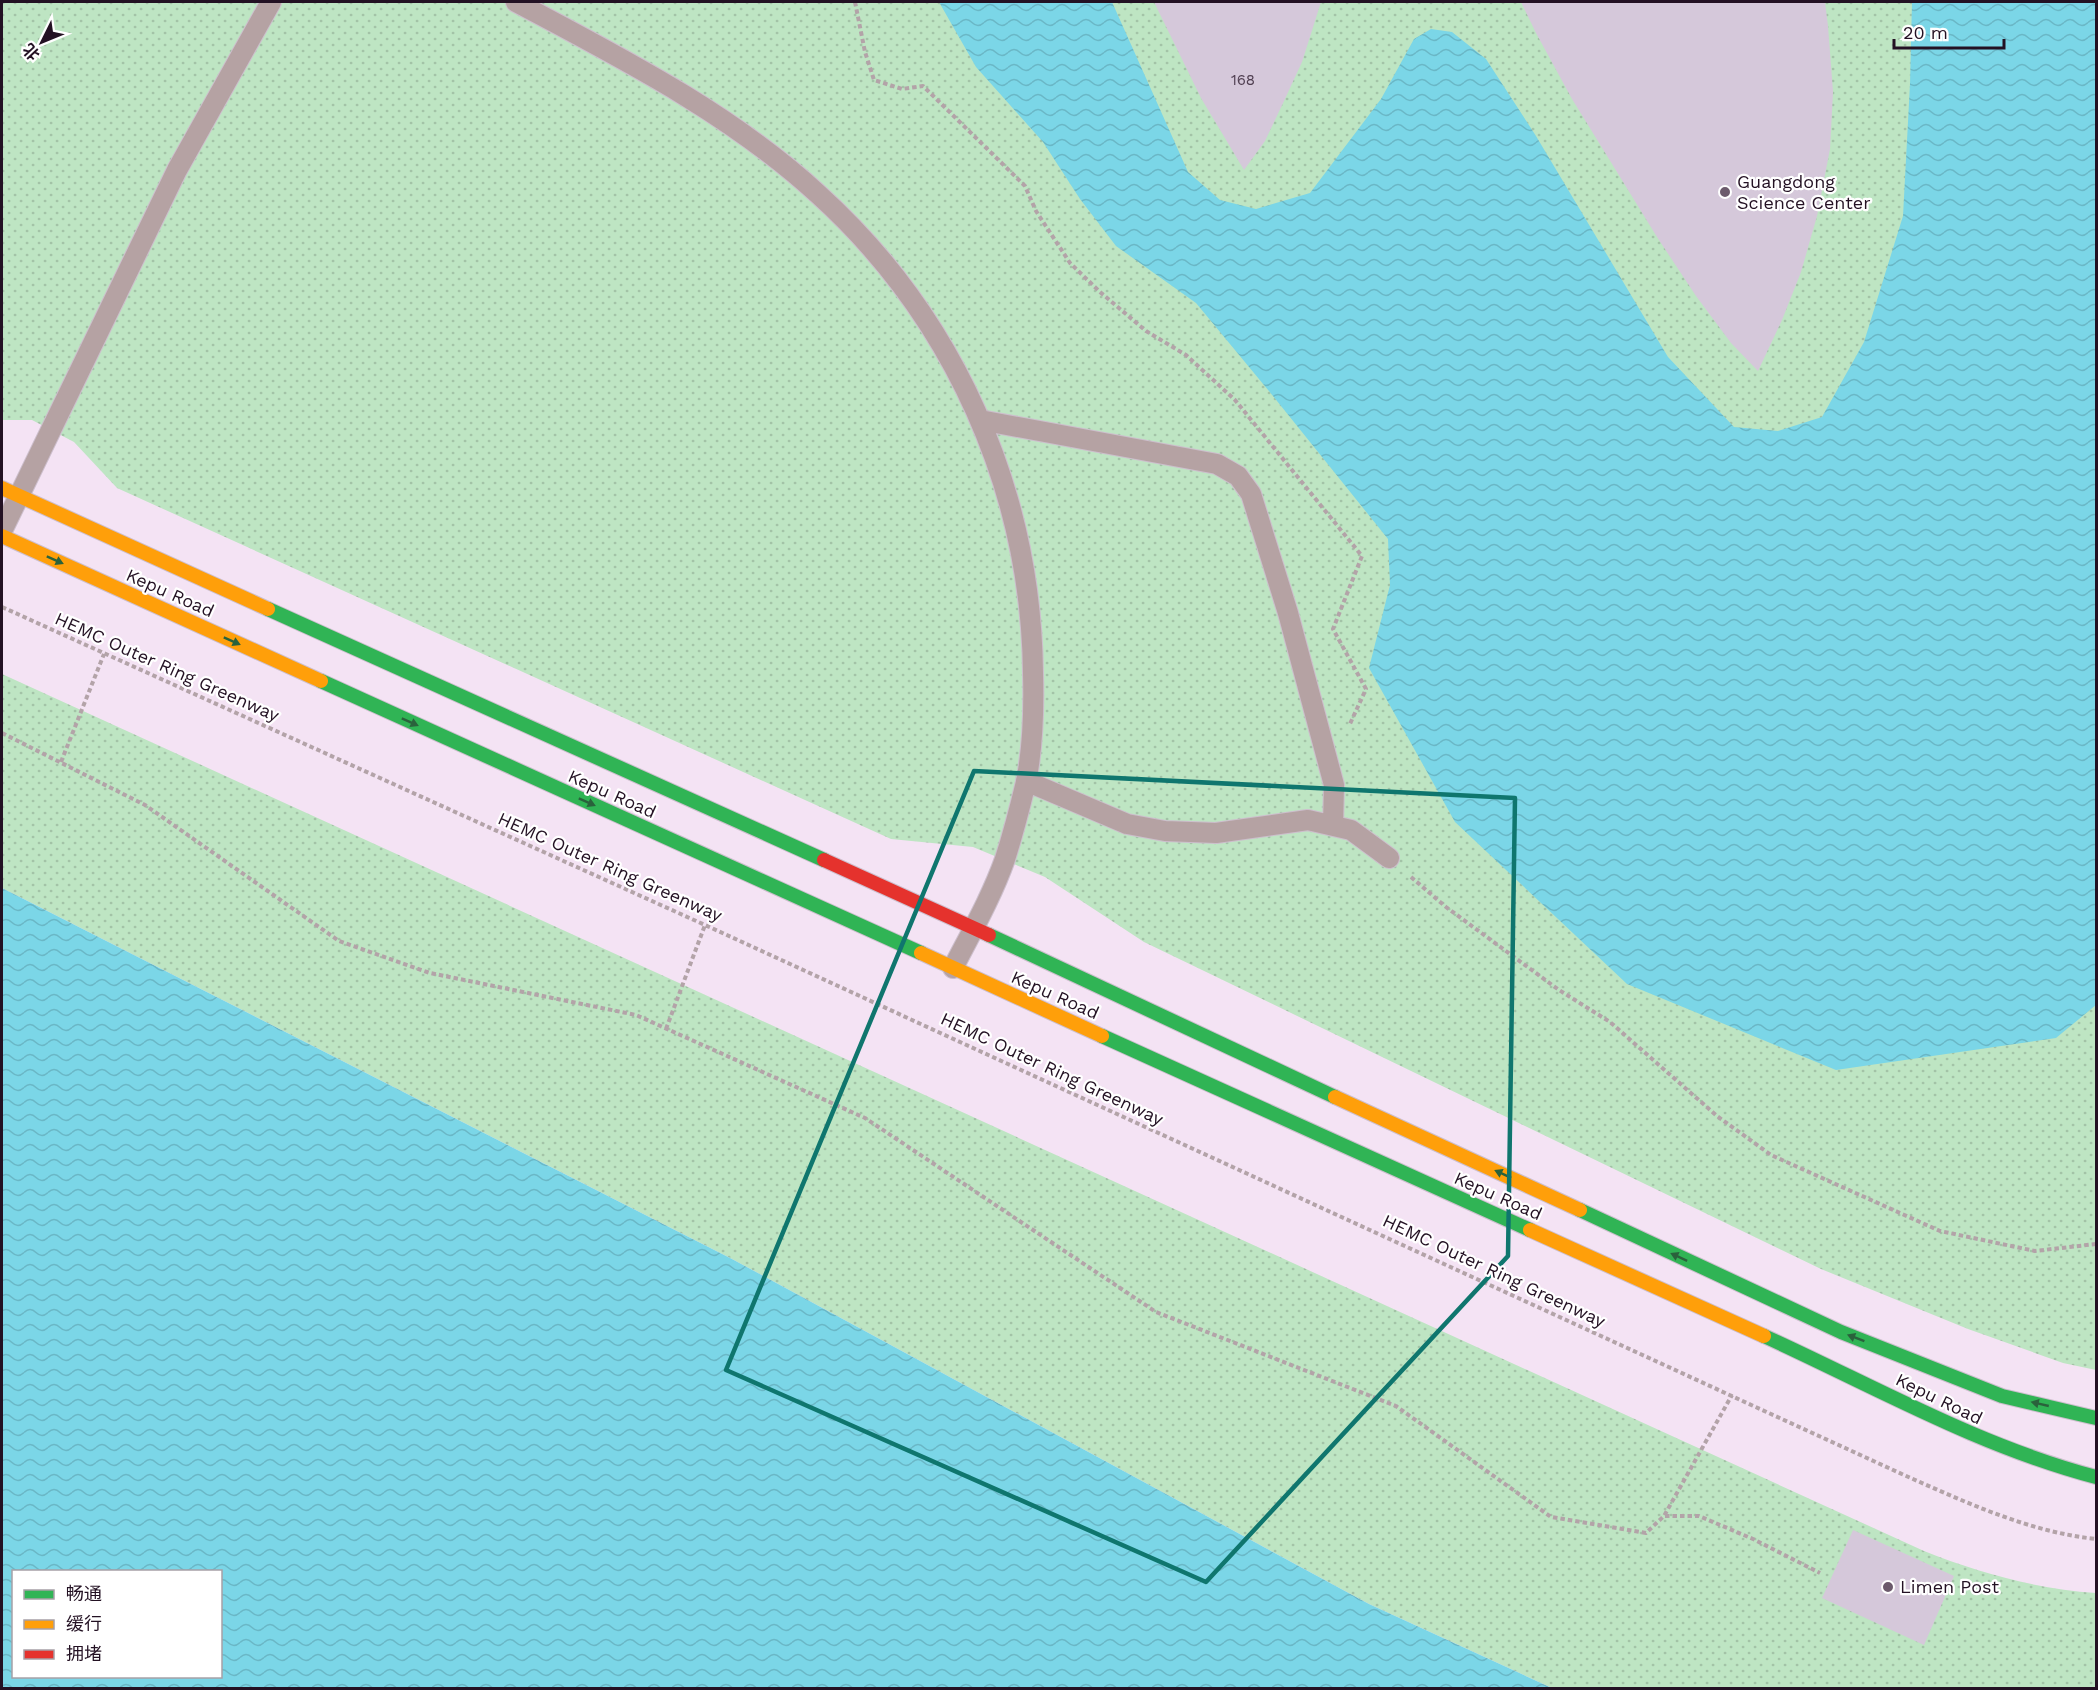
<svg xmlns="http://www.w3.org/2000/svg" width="2098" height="1690" font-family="'Work Sans','Noto Sans SC',sans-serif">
<defs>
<pattern id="park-dots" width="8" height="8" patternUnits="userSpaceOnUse" patternTransform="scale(1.5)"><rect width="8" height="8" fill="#bee5c3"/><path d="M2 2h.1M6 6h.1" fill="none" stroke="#a3c3a7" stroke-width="1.8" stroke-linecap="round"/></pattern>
<pattern id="water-waves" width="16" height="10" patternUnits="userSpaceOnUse" patternTransform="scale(1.5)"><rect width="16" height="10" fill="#7bd6e7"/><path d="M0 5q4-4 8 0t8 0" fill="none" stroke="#6ab7c6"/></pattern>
</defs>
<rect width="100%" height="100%" fill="#f4e3f4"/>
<!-- park -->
<path fill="url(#park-dots)" d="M2,2H2096V1370L2063,1363L1968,1329L1821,1269L1144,942L1045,877L973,847L891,839L117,488L74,442L32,420H2Z
M2,674L1924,1551C1979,1573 2037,1589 2096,1593V1688H1552L1369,1604L732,1259L2,888Z"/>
<!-- water -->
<path fill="url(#water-waves)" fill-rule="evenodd" d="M939,2H1112L1188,172L1220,200L1256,209L1310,193L1381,99L1414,39L1431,29L1452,32L1486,59L1536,136L1668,357L1734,427L1778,431L1822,417L1864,342L1903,216L1910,84L1912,2H2096V1005L2056,1038L1836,1070L1627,984L1455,822L1369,668L1390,585L1388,539L1273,396L1196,303L1116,246L1080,199L1043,142L976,67Z
M2,888L732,1259L1369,1604L1552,1688H2ZM14,1572H220V1676H14Z"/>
<!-- building -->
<path fill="#d5c8da" d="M1154,2H1321L1302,62L1284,101L1265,141L1244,170L1201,98Z
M1521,2H1825L1828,26L1833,92L1830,149L1817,216L1801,272L1782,320L1758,371L1731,343L1696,296L1657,237L1572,99L1536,33Z
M1853,1530L1954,1576L1924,1645L1822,1598Z"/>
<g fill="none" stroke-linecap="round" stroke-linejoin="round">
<!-- lane casing -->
<g stroke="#cdbfcd" stroke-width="22">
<path id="lane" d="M516,2C621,58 730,113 818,194C954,317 1031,490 1033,673C1034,709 1033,747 1026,782C1020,807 1013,834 1005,859C992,896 971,933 953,968
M980,420L1217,464L1238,476L1251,494L1288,613L1334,785L1333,826
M2,531L177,170L271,2
M1026,781L1127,824L1165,831L1216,833L1308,820L1351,830L1389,858"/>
</g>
<!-- fast casing -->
<g stroke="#cdbfcd" stroke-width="16">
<path id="fast" d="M268,609L824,860
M321,681L921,953
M989,935L1335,1097
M1102,1036L1530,1230
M1580,1210L1841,1332L2002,1396L2096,1418
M1764,1336C1874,1386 1978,1446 2096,1477"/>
</g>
<!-- slow casing -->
<g stroke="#cdbfcd" stroke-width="16">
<path id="slow" d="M2,488L268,609
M2,536L321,681
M921,953L1102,1036
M1335,1097L1580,1210
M1530,1230L1764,1336"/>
</g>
<!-- jam casing -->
<g stroke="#cdbfcd" stroke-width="16">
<path id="jam" d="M824,860L989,935"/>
</g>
<!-- path -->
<path stroke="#b3a3a8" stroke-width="4" stroke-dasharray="4.5 3" stroke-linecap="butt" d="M855,2L865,52L874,80L902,89L923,86L1025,186L1036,211L1070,263L1100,292L1146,331L1186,355L1235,400L1362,556L1333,629L1366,689L1349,726
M2,607L705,925L1904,1475C1965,1502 2029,1532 2096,1539
M2,733L145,805L339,941L430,973L636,1015L865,1118L1156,1312L1396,1406L1551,1517L1646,1533L1664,1516L1732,1395
M61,762L104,654
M1411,877L1446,907L1559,990L1610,1022L1717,1116L1771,1155L1940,1231L2035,1251L2096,1244
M666,1029L705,925
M1665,1516H1699L1753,1539L1820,1573"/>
<!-- lane -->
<use href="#lane" stroke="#b5a2a3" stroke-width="20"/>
<!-- fast -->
<use href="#fast" stroke="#30b455" stroke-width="14"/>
<!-- slow -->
<use href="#slow" stroke="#ff9f0a" stroke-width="14"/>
<!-- jam -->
<use href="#jam" stroke="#e5322d" stroke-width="14"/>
</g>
<!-- one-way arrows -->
<defs><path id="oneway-solid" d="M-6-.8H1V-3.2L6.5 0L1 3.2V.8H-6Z" transform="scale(1.5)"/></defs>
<g fill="#2a623c">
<use href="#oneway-solid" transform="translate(55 560) rotate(24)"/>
<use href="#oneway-solid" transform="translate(232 641) rotate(24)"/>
<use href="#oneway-solid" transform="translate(410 722) rotate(24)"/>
<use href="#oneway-solid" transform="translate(587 802) rotate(24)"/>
<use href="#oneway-solid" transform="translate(1503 1174) rotate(-155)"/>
<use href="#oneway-solid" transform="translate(1679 1257) rotate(-155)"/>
<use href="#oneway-solid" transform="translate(1856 1338) rotate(-159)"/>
<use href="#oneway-solid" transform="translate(2040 1404) rotate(-167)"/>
</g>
<!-- marked area -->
<path fill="none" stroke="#0f766e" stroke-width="4.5" stroke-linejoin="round" d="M974,771L1515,798L1508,1256L1206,1582L726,1370Z"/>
<!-- markers -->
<g fill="#6c5a6c" stroke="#fff" stroke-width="2">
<circle cx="1725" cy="192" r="6"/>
<circle cx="1888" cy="1587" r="6"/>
</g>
<g text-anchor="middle" stroke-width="4.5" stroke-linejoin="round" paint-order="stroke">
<!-- number labels -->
<g font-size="15" fill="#503f51">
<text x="1243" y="85">168</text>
</g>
<!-- poi labels -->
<g font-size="18" fill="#231123" stroke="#fff" text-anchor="start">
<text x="1737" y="188">Guangdong<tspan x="1737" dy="21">Science Center</tspan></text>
<text x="1900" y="1593">Limen Post</text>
</g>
<!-- street labels -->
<g font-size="18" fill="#231123" stroke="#fff">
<text transform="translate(170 593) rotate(24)" y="6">Kepu Road</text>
<text transform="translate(167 667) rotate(24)" y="6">HEMC Outer Ring Greenway</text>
<text transform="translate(612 794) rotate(24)" y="6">Kepu Road</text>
<text transform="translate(610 867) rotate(24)" y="6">HEMC Outer Ring Greenway</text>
<text transform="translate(1055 995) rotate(24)" y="6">Kepu Road</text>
<text transform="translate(1052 1069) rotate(25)" y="6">HEMC Outer Ring Greenway</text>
<text transform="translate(1498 1196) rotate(24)" y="6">Kepu Road</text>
<text transform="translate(1494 1271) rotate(25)" y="6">HEMC Outer Ring Greenway</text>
<text transform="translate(1939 1399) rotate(26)" y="6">Kepu Road</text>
</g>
</g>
<!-- border -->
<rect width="2098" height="1690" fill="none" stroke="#231123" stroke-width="6"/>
<!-- legend -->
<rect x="12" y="1570" width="210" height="108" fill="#ffffff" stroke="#a7a0a7" stroke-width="1.5"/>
<rect x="24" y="1590" width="30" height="9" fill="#30b455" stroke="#a7a0a7" stroke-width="1.5"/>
<text x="66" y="1600" font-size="18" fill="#231123">畅通</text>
<rect x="24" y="1620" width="30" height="9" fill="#ff9f0a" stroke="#a7a0a7" stroke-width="1.5"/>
<text x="66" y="1630" font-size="18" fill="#231123">缓行</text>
<rect x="24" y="1650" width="30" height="9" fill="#e5322d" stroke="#a7a0a7" stroke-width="1.5"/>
<text x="66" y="1660" font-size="18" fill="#231123">拥堵</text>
<!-- north arrow -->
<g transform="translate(42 42) rotate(227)" stroke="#ffffff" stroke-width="4.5" paint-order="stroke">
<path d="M0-4.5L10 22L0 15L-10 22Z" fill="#231123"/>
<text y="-9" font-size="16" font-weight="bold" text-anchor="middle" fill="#231123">北</text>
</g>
<!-- scale -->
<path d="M1894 39v9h110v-9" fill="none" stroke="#231123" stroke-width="3"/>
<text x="1903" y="39" font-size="18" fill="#231123" stroke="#ffffff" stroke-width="4.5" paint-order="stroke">20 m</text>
</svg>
